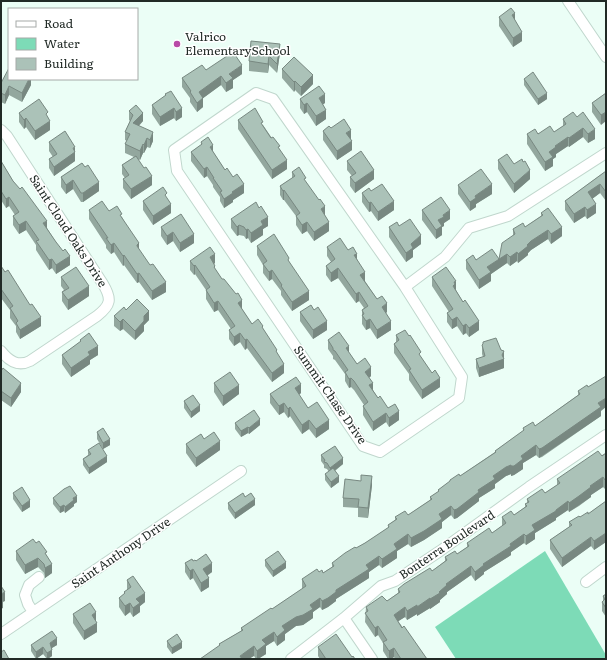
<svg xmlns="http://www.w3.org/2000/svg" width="607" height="660" font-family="Literata,serif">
<rect width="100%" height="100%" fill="#ebfef6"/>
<!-- water -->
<path fill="#7ddbb7" d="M545,551L606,655V658L604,659H456L435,627Z"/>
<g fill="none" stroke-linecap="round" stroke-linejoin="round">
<!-- minor casing -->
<g stroke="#c0d7cd" stroke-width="12">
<path id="minor" d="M568,1L606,57
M256,93L273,99L405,287L462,377L459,398L380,452L363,446L177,171L174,150Z
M1,130L7,136L103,284C112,299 111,305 97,316L30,361C18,367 9,361 1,351
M405,287L445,257L469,228L508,216L606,153
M586,582L606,567
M33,612L28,604L25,595L29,585L39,577
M344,618L372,659
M1,634L241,471
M291,659L344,618L381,586L395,581L440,551L529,487L606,435"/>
</g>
<!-- minor -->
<use href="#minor" stroke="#fff" stroke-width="10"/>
</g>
<!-- wall -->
<path fill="#93a79e" d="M499,17L515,20L522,41L513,47L499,26Z
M280,53L277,73L269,65L268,73L249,71V61Z
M282,69L313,84L301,96L295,90L294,92L282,78Z
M242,74L233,80V88L226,92L221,85L203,98V107L197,112L190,102V98L182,87V78Z
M31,79V85L22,102L9,95L5,104L1,102V83Z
M524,79L547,99L538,105L524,85Z
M606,93L601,125L592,112V103Z
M165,94L182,117L176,121L174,118L160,126L152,114V105L165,96Z
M300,99L325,103L323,104L326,119L316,126L307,112L304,114L300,108Z
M129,111L143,121L139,126L153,141L150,148L147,147L144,153H143L140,160L138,159L152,185L131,199L123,188V179L125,178L122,174V165L134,157L125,153V144L127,141L125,140V132L130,121L129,120Z
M19,113L48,117L50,130L35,140L26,127L24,129L19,122Z
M577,117L595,139L588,143L583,137L569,147L568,146L556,154V157L553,159V166L545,171L527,144V134L554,132L563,126V119Z
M238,120L263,125L280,150L287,169L272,179L238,129Z
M331,128L351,139V140L352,150L337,160L323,140V131Z
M49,142L75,152V161L54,176L49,168V159L53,157L49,151Z
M201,142L213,152L225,170L244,193L233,200V202L224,208L220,201V197L213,187V185L207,176L204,178L191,161V152L201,145Z
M498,160L514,164L530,179L514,193L498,169Z
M1,161L13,181L47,228L70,265L56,274L52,268L49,270L36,250V245L26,230L19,234L13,225V216L15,215L9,206L6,208L1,200Z
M347,161L374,179L355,193L350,186V177L352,176L347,170Z
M82,163L99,191L83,202H81L73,189L66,194L61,187V177Z
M606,171V201L600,193L592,199L596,213L587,219L585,216L574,223L565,210V201Z
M292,172L306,182L325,216L329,231L314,241L307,231L302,234L296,225V216L284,200H283L280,195V186L292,178Z
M458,185L492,194L476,204V207L470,211L458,194Z
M371,191L394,210L378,221L371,211L369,212L362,202V193Z
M167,199L171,213L153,225L143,210V201Z
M89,210L109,211L122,217L139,250L166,292L152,300L139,282L137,283L124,265L123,266L114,252L111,254L106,248V245L89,219Z
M422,210L450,219L444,223V226L442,227V235L436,239L422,220Z
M541,213L562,236L551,244L548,239L531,250L528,253V255L518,263L517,261L510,266L507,263L491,274V281L479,289L466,269V260L499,259L513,236V229L525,227L541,216Z
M231,219L268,226L263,229V235L251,243L248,238L246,239L244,236L239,235L237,236L231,228Z
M399,226L421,244L413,250V257L406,262L389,237V227Z
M161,227L194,243L180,252L173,241L167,245L161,236Z
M257,246L289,262L309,300L292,311L281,295V291L272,279L269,281L263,273V265L257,255Z
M327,247L348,250L357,259L365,281L377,299L387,312L386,313L391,330L377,339L370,328L366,330L362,324V310L364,308L359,301L356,303L338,278L331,282L326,275V266L331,262L327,256Z
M190,261L215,263L214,264L215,269L252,324L263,329L277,353L284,373L272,382L247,348L245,350L240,342L234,346L229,339V330L231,329L218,310L214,312L206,299V290L195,274L194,275L190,270Z
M1,266L41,326L20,339L16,332V326L10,318V310L1,298Z
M61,277L89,296L68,310L62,301V292L64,290L61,286Z
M432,277L456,290L479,330L469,337L466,333L463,335L457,326L452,329L447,322V313L449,312L432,286Z
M126,310L149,320L144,325V331L135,340L123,329L120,331L114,326V316Z
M314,310L327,330L313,339L300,321V312Z
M396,335L421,357L440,387L422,399L409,380V374L394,353V344L396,342Z
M80,340L98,355L90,360V364L71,377L62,364V355L80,342Z
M328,340L349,353L357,364L371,376L369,378L373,390L378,398L399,420L389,427L386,422L373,431L363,415V406L364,405L354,390L351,387L349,388L345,381V374L335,360L333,359V356L328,349Z
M483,342L504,351V368L479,377L476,368V359L483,357L482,354V345H483Z
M1,371L21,392L11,407L1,400Z
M214,383L239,394L223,406L214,392Z
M578,391L601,411V416L598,418L542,457L539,458L536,455L523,463V469L514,475L511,476V474L506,476L495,484V488L479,498V501L457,518L454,519L451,515L442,522V528L424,540L411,547L408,544L397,551V558L382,568L379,565L369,572V578L366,580L336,599V601L328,607L322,610L320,607L313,612V618L303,625L296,626L285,634V640L277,646L274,641L266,646V654L258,659H256L254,656L219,646V644L241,631V628L272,609L302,589V579L319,572L323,573L332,567V563L365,543L388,528V525L395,520V517L408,515L430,500V497L438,492V490L450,482V480L460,476L495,452V451L523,431V428L535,426L578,395Z
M301,393L299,395L308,408L329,429L316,438L309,429L302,434L290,416L288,418L284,412L279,415L270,403V394Z
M184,401L200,411L191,418L184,408Z
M235,423L260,425L249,434L248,433L241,437L235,429Z
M97,432L110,445L103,449L97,439Z
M186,444L220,450L196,467L186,453Z
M88,450L107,462L89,474L83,465V459L88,455Z
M606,453V488L605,489L603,487L591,495V497L579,506L569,512L568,510L556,518V520L535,533V539L526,545L524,543L511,552V555L484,572V574L475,581L471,575L447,592V594L440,600V602L430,609V608L417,616V614L407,620L405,617L398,621L427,659H395L394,657L391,659H388L383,651V643L378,635L375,637L365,622L366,607L387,601L398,593V589L432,571L445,561V557L457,554L467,547V543L492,533L502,526V517L514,515L525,507V504L527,503V499L545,493L557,485V479Z
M321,455L343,464L335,471L339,482L331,488L325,480V474L329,472L327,469L324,468V465L321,461Z
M361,481L372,485L368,518L358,517V508L343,507V498Z
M13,493L30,507L22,512L13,499Z
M245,497L255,505L235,519L228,509V503Z
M53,498L77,502L74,504V506L65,513L64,511L60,513L53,504Z
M606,501V542L594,550L591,546L562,567L550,549V540L569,527V522L588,514Z
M36,543L47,556L52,573L45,578L44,573L38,567L25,574L16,560V551Z
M265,560L286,568L273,577L265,566Z
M193,561H196L212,572L207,576L209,587L201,592L193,578L190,580L185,572V563Z
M127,580L145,602L140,606V612L133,617L130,612L125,616L119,607V598L124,594V592L127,590Z
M606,594V617L602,611V602L603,601V596Z
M73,614L96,621L97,632L84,640L73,623Z
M167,641L182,648L172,654L167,647Z
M31,645H57L52,648V656L48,659H47L43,654L36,659L31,651Z
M318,647L352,657L355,659H320L318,656Z"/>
<!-- shaded-wall -->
<path fill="#788881" d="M515,13V22L512,15Z
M522,32V41L513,47V38Z
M280,44V53L277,73V64Z
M269,56V65L268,73V64Z
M242,65V74L233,80V88L226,92V83L229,74Z
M313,75V84L301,96V87Z
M221,76V85L202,99L203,98V107L197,112V103L199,92Z
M29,79H31V85L22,102V93Z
M295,81V90L294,92V82Z
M9,86V95L5,104V95Z
M547,93V99L538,105V99Z
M325,94V103L319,107V98Z
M307,103V112L304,114V105Z
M174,108V118L160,126V117Z
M182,108V117L176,121V112Z
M326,110V119L316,126V116Z
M606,112V121L601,125V115Z
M143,113V121L133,131V123Z
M26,118V127L24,129V120Z
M50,121V130L35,140V131Z
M583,128V137L569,147V138Z
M595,129V139L588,143V134Z
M351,130V139L346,142V133Z
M153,132V141L150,148V140Z
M568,137V146L556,154V157L553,159V166L545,171V162L549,152L555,146Z
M147,138V147L144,153V145Z
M352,141V150L337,160V151Z
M143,144V153L140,160V151Z
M213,145V154L210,147Z
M75,147V161L54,176V167Z
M287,160V169L272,179V170Z
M207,167V176L204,178V169Z
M374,170V179L355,193V183Z
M530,170V179L514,193V184Z
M152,176V185L131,199V189Z
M73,180V189L66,194V185Z
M99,182V191L83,202V193Z
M244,184V193L233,200V202L224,208V199L232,192Z
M492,184V194L476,204V207L470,211V202L475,196Z
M600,184V193L588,202V192Z
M284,190V200H283V191Z
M9,197V206L6,208V199Z
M394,201V210L378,221V212Z
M371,202V211L369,212V203Z
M171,204V213L153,225V216Z
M596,204V213L587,219V210Z
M325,206V216L321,209Z
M585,207V216L574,223V214Z
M450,210V219L444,223V226L442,227V235L436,239V230L438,220L443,215Z
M268,217V226L263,229V235L251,243V233L261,221Z
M26,221V230L19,234V225Z
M47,221V230L43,223Z
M307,222V231L302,234V225Z
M329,222V231L314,241V232Z
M239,225V235L237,236V227Z
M562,227V236L551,244V234Z
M248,229V238L246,239V230Z
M548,230V239L531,250L528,253V255L518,263V254L531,241Z
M173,232V241L167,245V236Z
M194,234V243L180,252V243Z
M421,235V244L413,250V257L406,262V253L411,244Z
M114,243V252L111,254V245Z
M139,243V252L137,254V245Z
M517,252V261L510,266V257Z
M215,254V263L210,266V257Z
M357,254V263L354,255Z
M507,254V263L491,274V281L479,289V280L487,267Z
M124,255V265L123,266V256Z
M70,256V265L56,274V265Z
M52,259V268L49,270V260Z
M195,265V274L194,275V266Z
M338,268V278L331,282V273Z
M272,270V279L269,281V272Z
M365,272V281L360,284V275Z
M139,273V282L137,283V274Z
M456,281V290H455L453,286L454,282Z
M166,282V292L152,300V291Z
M89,286V296L68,310V300Z
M309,291V300L292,311V302Z
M359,292V301L356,303V294Z
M242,300V309L238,312V303Z
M218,301V310L214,312V303Z
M387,303V312L382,316V307Z
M149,311V320L144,325V316Z
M41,317V326L20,339V330Z
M457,317V326L452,329V320Z
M123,319V329L120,331V322Z
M370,319V328L366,330V321Z
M144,321V331L135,340V331Z
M327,321V330L313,339V330Z
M391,321V330L377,339V330Z
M479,321V330L469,337V328Z
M466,324V333L463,335V326Z
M240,333V342L234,346V337Z
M247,339V348L245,350V340Z
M98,346V355L90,360V364L71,377V368L88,352Z
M349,346V355L346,348Z
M504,351V368L479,377V368L502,355Z
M284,364V373L272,382V373Z
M371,367V376L365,381V372Z
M351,378V387L349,388V379Z
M440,378V387L422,399V390Z
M21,383V392L11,407V398Z
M373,383V392L369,385Z
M301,384V393L295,397V388Z
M239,385V394L223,406V396Z
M606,398V407L601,411V416L539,458V449L598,403Z
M284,403V412L279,415V406Z
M200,405V411L191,418V412Z
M290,407V416L288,418V409Z
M399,411V420L389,427V418Z
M386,413V422L373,431V422Z
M260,419V425L249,434V428Z
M309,420V429L302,434V425Z
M329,420V429L316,438V429Z
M248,427V433L241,437V431Z
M110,439V445L103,449V443Z
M220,441V450L196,467V458Z
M536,445V455L523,463V469L514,475L511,476V466L521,456Z
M107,456V462L89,474V468Z
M343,458V464L330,474V468Z
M511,465V474L506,476L495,484V488L479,498V501L457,518L454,519V510L478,490L493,476L506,467Z
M339,476V482L331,488V482Z
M372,476V485L368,518V508Z
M603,477V487L591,495V497L569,512V503L590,486Z
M606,479V488L605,489V480Z
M77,496V502L74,504V506L65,513V507L73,498Z
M255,499V505L235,519V513Z
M30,500V507L22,512V506Z
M568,501V510L556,518V520L535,533V539L526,545V536L532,525Z
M64,505V511L60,513V507Z
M451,506V515L442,522V528L424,540L411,547V538L439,514Z
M606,533V542L594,550V541Z
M408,534V544L397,551V558L382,568V559L394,544Z
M524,534V543L511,552V555L484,572V574L475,581V572L483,564L510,544Z
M591,537V546L562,567V558Z
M379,556V565L369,572V578L336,599V601L328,607L322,610V601L366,565Z
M38,558V567L25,574V565Z
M286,562V568L273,577V571Z
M212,563V572L203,578V569Z
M52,564V573L45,578V568Z
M471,566V575L447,592V594L440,600V602L430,609V599L439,592L446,584Z
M193,569V578L190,580V571Z
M209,578V587L201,592V583Z
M5,592V601L3,602V608L1,609V594Z
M145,593V602L140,606V612L133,617V608L136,599Z
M320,598V607L313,612V618L303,625L296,626L285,634V640L277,646V637L282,626L310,605Z
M430,598V608L417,616V607Z
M130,603V612L125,616V606Z
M417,605V614L407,620V611Z
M405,607V617L394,624V615Z
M96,612V621L92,625V615Z
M97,623V632L84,640V631Z
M378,626V635L375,637V628Z
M274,632V641L266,646V654L258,659H257V651L262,640Z
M57,638V645L50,649V643Z
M182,642V648L172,654V648Z
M254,646V656L249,659H240V656Z
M43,647V654L36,659V652Z
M394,648V657L391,659H389V651Z
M52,650V656L47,659V653Z"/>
<!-- building -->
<path fill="#abc2b8" stroke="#788881" d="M511,8L515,13L512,15L522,32L513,38L499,17Z
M251,41L280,44L277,64L269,56L268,64L249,61Z
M233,52L242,65L229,74L233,78L226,83L221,76L199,92L203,98L197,103L190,92L191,91L182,78L202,65L206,70Z
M294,57L313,75L301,87L295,81L294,82L282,69Z
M9,68V79H29L22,93L9,86L5,95L1,93V83Z
M533,72L547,93L538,99L524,79Z
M319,86L325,94L319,98L326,110L316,116L307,103L304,105L300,99Z
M171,91L182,108L176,112L174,108L160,117L152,105L166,95L165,94Z
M606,93V112L601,115L592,103Z
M39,99L48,112L46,114L50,121L35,131L26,118L24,120L19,113Z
M136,105L143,113L133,123L153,132L150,140L147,138L144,145L143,144L140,151L125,144L130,134L125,132L133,115L129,111Z
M255,108L263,122L261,123L271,138L273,137L280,146L278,147L287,160L272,170L238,120Z
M573,112L577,117L583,112L595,129L588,134L583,128L569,138L568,137L555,146L556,147L549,152L553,157L545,162L527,134L535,129L538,134L550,126L554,132L566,124L563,119Z
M344,119L351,130L346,133L352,141L337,151L323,131L329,126L331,128Z
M65,131L75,147L73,148L75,152L54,167L49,159L57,154L49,142Z
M208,137L213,145L210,147L225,170L227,168L233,177L237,174L244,184L232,192L233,193L224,199L220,192L222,191L213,178H214L207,167L204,169L191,152L202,144L201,142Z
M361,151L374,170L355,183L350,177L356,173L347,161Z
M507,154L514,164L522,159L523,162L525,161L530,170L514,184L498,160Z
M136,156L144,168L146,167L152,176L131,189L123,179L129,175L122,165Z
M1,161L13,181L20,189L22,187L47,221L43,223L56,242L63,251L65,249L70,256L56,265L52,259L49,260L36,241L39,240L26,221L19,225L13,216L19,212L9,197L6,199L1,191Z
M82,163L85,167L88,165L99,182L83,193H81L73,180L66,185L61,177Z
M299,167L306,178L304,179L319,200L320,199L325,206L321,209L329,222L314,232L307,222L302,225L296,216L300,213L284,190L283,191L280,186L295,176L292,172Z
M481,169L492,184L475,196L476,198L470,202L458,185Z
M606,171V192L600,184L588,192L596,204L587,210L585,207L574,214L565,201Z
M382,184L394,201L378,212L371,202L369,203L362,193L369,188L371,191Z
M163,187L167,193L165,195L171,204L153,216L143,201Z
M441,197L450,210L443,215L444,217L438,220L442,226L436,230L422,210Z
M102,201L109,211L117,206L122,214L120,215L139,243L137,245V246L150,265L153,264L166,282L152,291L139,273L137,274L124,255L123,256L114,243L111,245L106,238H108L89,210Z
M256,202L259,208L261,206L268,217L261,221L263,225L251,233L248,229L246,230L244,227L239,225L237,227L231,219Z
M548,208L562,227L551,234L548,230L531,241L527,245L528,246L518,254L517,252L510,257L507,254L487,267L491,272L479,280L466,260L473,255L476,260L492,249L499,259L502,243L515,234L513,229L523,223L525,227L543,215L541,213Z
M181,214L194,234L180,243L173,232L167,236L161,227Z
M410,219L421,235L411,244L413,248L406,253L389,227L397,222L399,226Z
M274,234L289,258L288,260L309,291L292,302L281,286L282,285L272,270L269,272L263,264L267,261L257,246Z
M340,238L348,250L353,247L357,254L354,255L365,272L360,275L377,299L382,296L387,303L382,307L391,321L377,330L370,319L366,321L362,315L364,314L362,310L368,306L359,292L356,294L338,268L331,273L326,266L335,259L327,247Z
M210,247L215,254L210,257L215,266L214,267L222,279H224L236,294L238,293L242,300L238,303L252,324L258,319L263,326L262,327L277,350L276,351L284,364L272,373L247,339L245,340L240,333L234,337L229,330L235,326L218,301L214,303L206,290L210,287L195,265L194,266L190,261Z
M1,266L5,272L8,270L30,305L32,304L41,317L20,330L16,323L18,321L10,308L13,306L1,289Z
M76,267L89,286L68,300L62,292L69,288L61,277Z
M446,267L456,281L454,282L455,284L453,286L463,302L465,300L479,321L469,328L466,324L463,326L457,317L452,320L447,313L453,309L432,277Z
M137,299L149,311L144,316V321L135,331L123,319L120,322L114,316L124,307L126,310Z
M311,305L314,310L318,307L327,321L313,330L300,312Z
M405,330L409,336L410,335L421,352L419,354L432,373L435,370L440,378L422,390L409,370L411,369L394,344L399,340L396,335Z
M339,332L349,346L346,348L357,364L365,358L371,367L365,372L373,383L369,385L378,398L380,396L388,408L395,404L399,411L389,418L386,413L373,422L363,406L368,402L354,381L351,378L349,379L345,372L348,370L335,351L333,350V348L328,340Z
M89,333L98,346L88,352L90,355L71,368L62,355L81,341L80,340Z
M496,338L501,350L504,351L502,355L504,359L479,368L476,359L485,356L482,345L483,344V342Z
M3,368L21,383L11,398L1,391V371Z
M230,372L239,385L223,396L214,383Z
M606,376V398L598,403L601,407L598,409L542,448L539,449L536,445L521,456L523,459L514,466H511V465L506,467L493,476L495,479L478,490L479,492L457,509L454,510L451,506L439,514L442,519L424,531L411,538L408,534L394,544L397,549L382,559L379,556L366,565L369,569L366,571L336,590V592L328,598L322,601L320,598L310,605L313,609L303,615L296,617L282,626L285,630L277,637L274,632L262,640L266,644L257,651L254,646L240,656L242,659H200L220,645L219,644L243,630L241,628L271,608L272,609L306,586L302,579L317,569L319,572L322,570L323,573L334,566L332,563L345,553L355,547L356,548L365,543L389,527L388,525L397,519L395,517L405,511L408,515L432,499L430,497L439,491L438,490L450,481V480L459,474L460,476L496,452L495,451L524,430L523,428L533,422L535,426L580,394L578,391L587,385L588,387Z
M296,377L301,384L295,388L308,408L317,402L329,420L316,429L309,420L302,425L290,407L288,409L284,403L279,406L270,394Z
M193,395L200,405L191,412L184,401Z
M254,410L260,419L249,428L248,427L241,431L235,423Z
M103,428L110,439L103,443L97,432Z
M214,432L220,441L196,458L186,444L201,434L204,439Z
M99,443L107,456L89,468L83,459L91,454L88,450Z
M335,446L343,458L330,468L327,463L324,462L325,460L321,455Z
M598,451L602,456L606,453V479L605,480L603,477L590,486L591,487L579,496L569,503L568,501L556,510V511L532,525L535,530L526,536L524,534L510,544L511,546L483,564L484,565L475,572L471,566L446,584L447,585L439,592L440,593L430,599V598L417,607V605L407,611L405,607L394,615L402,628L404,626L427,659H401L394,648L389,651L383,642L387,640L378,626L375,628L365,613L368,611L366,607L382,596L387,601L400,592L398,589L404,584L430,568L432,571L447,560L445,557L455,551L457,554L469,546L467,543L489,528L492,533L506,523L502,517L511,511L514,515L527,506L525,504L529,502L527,499L542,489L545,493L560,483L557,479Z
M333,468L339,476L331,482L325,474Z
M361,475L372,476L368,508L358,507L359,499L343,498L345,479L361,481Z
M70,486L77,496L73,498L74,500L65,507L64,505L60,507L53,498L64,489Z
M22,487L30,500L22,506L13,493Z
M243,493L245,497L251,493L255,499L235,513L228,503Z
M606,501V533L594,541L591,537L562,558L550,540L572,525L569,522L579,516L580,517L588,512V514Z
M33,539L36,543L39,541L47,552L45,553L52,564L45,568L44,564L38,558L25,565L16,551Z
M278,551L286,562L273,571L265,560Z
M206,554L212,563L203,569L209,578L201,583L193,569L190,571L185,563L192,559L193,561L195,560L196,561Z
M133,576L145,593L136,599L140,603L133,608L130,603L125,606L119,598L125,593L124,592L131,587L127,580Z
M1,586L5,592L1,594Z
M606,594V608L602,602L605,599L603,596Z
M90,603L96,612L92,615L97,623L84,631L73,614Z
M52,631L57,638L50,643L52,650L47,653L43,647L36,652L31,645Z
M177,634L182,642L172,648L167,641Z
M336,634L352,657L353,656L355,659H326L318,647Z
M4,650L9,659H1V652Z"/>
<!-- markers -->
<circle fill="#b94aa7" stroke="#fff" stroke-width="1.5" cx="177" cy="44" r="4"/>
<g text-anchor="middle" stroke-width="3" stroke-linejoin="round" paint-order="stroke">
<!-- poi labels -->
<g font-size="12" fill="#212a26" stroke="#fff" text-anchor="start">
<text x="185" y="41">Valrico<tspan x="185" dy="14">ElementarySchool</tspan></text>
</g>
<!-- street labels -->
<g font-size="12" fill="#212a26" stroke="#fff">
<text transform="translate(68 231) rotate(57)" y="4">Saint Cloud Oaks Drive</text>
<text transform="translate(330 395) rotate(55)" y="4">Summit Chase Drive</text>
<text transform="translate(447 545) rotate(-34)" y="4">Bonterra Boulevard</text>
<text transform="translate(121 553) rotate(-34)" y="4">Saint Anthony Drive</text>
</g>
</g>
<!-- border -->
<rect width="607" height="660" fill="none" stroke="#212a26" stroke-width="4"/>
<!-- legend -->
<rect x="8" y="8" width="130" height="72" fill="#ffffff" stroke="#a6aaa8"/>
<rect x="16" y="21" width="20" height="6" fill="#ffffff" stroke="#a6aaa8"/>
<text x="44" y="28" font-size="12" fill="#212a26">Road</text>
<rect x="16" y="38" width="20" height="12" fill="#7ddbb7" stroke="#a6aaa8"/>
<text x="44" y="48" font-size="12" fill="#212a26">Water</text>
<rect x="16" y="58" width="20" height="12" fill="#abc2b8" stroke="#a6aaa8"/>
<text x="44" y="68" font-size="12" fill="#212a26">Building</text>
</svg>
